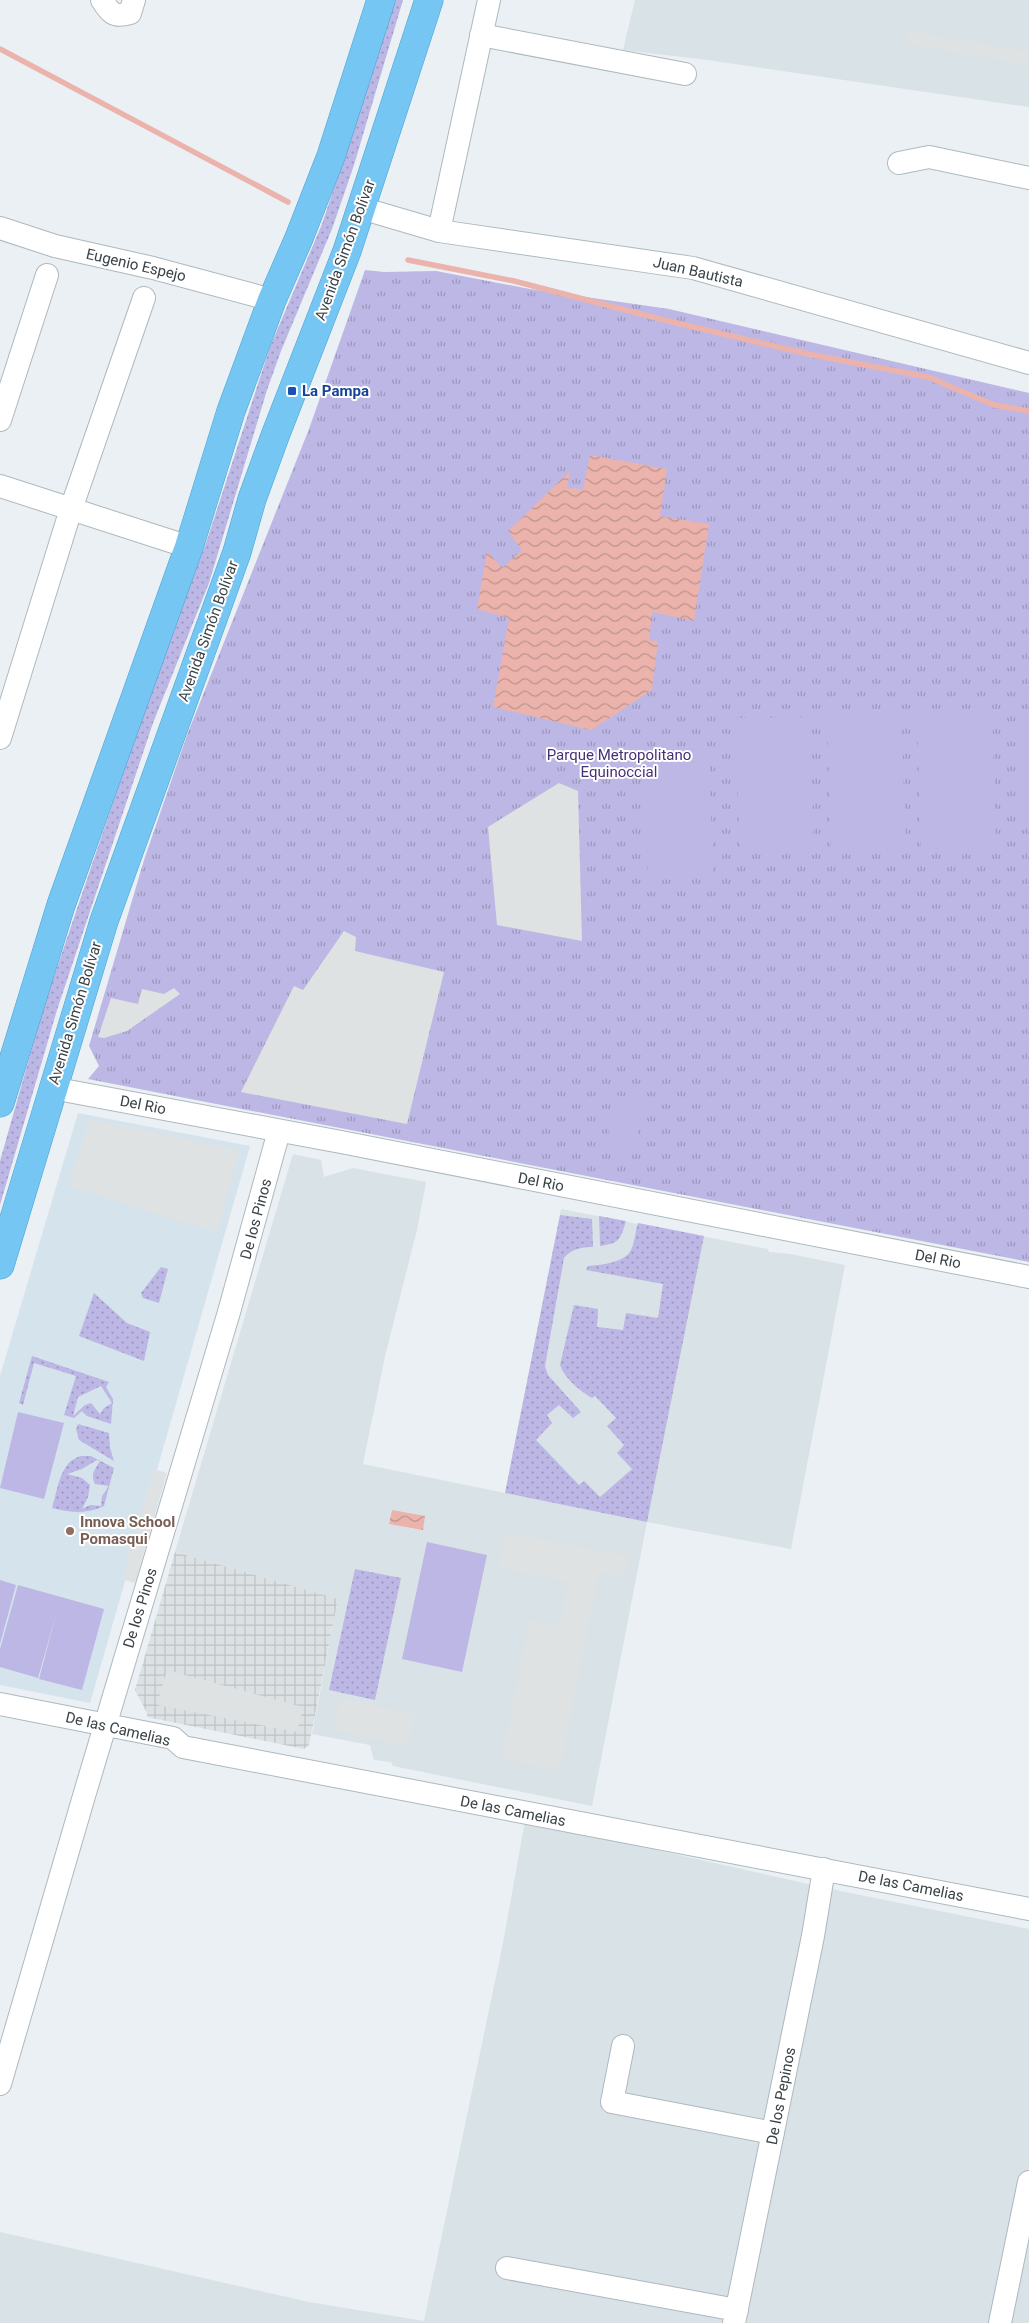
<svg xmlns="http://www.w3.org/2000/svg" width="1029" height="2323" font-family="Roboto,sans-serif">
<defs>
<pattern id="industrial-grid" width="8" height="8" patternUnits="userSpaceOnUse" patternTransform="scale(1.25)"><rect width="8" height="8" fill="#dce2e4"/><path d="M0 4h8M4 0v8" fill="none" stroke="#bec3c5"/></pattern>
<pattern id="grass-dots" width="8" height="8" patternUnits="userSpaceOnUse" patternTransform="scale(1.25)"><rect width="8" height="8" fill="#bdb7e5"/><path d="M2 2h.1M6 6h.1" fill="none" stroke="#9b96bb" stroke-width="1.8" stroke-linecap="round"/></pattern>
<pattern id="park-tufts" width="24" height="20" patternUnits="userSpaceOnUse" patternTransform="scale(1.25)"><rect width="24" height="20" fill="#bdb7e5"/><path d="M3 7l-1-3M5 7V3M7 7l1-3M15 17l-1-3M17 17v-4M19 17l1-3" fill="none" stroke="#9b96bb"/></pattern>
<pattern id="water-waves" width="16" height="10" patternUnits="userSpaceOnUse" patternTransform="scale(1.25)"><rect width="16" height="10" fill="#ebb3ac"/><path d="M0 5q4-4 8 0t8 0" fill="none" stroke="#bf938e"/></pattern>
</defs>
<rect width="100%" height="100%" fill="#eaf0f4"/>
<!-- residential -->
<path fill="#d9e2e7" d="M635,0H1029V107L708,60L623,50Z
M293,1154L321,1160L324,1177L353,1168L426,1182L417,1230L385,1356L363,1464L505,1493L561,1209L768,1249L769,1252L790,1254L845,1265L791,1549L647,1522L592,1806L393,1766L391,1762L374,1760L370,1745L312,1734L338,1599L175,1552Z
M525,1821L840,1891L1029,1929V2323H0V2232L309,2302L424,2321L503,1943Z"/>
<!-- industrial -->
<path fill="url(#industrial-grid)" d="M175,1552L338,1599L309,1745L304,1749L147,1717V1713L135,1690Z"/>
<!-- education -->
<path fill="#d5e3ec" d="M78,1113L250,1146L90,1703L0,1685V1376Z"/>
<!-- grass -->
<path fill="url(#grass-dots)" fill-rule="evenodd" d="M393,0H403L354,165L332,229L281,351L267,390L209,583L153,723L57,1010L0,1205V1161L44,1006L142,717L208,537L270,347L322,224L371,77Z
M560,1215L592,1219L593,1247C582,1247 571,1249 564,1258L545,1366L548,1375L581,1412L573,1418L559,1405L547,1415L552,1423L536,1440L579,1485L584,1481L600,1497L632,1469L617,1453L624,1445L607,1426L616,1418L595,1396L592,1398C580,1391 565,1379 560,1365L574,1305L598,1309L597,1327L623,1330L626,1313L658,1318L663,1284L586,1270L588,1266C600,1265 625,1263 631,1250C635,1242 635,1232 638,1223L704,1236L647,1522L505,1493Z
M599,1216L626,1221C620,1240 620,1243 600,1246Z
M161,1267L168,1269L159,1303L143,1298L141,1293Z
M94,1293L127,1323L150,1332L144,1361L79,1336Z
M32,1356L109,1382L106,1387L113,1399L111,1424L87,1416L82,1411L74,1418L64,1415L76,1376L34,1363L23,1405L19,1403ZM101,1386L112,1403L104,1408L100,1414L91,1403L85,1405L73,1416L78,1397Z
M78,1424L109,1433L110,1448L114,1461L79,1440L76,1429Z
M81,1456H91L114,1468L104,1506C87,1514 70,1513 52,1508C58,1489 60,1461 81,1456ZM97,1460L100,1461C95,1469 90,1475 95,1484L109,1486L102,1496L101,1506L90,1505L82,1509L88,1497L90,1485L82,1478L67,1474L82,1469Z
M355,1569L401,1578L375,1700L329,1690Z"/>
<!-- park -->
<path fill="url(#park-tufts)" d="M365,270L384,272L436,271L530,289L669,309L1029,393V1262L88,1079L99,1066L89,1046L144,860L187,735L309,429Z"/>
<!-- garden -->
<path fill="#bdb7e5" d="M992,711L996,847L921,849L917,713Z
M901,712L906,848L831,850L827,714Z
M810,717L814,853L740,854L735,718Z
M1029,719V815H1021L1019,720Z
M709,748L713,878L648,880L644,750Z
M616,1095L643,1101L633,1154L606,1149Z
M18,1412L64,1423L44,1499L0,1488Z
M427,1542L487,1555L462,1672L402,1659Z
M0,1580L16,1585L0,1644Z
M18,1585L104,1609L82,1690L39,1679L57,1611L38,1678L0,1667V1649Z"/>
<!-- parking -->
<path fill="#dee2e3" d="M908,31L1029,52V66L906,44Z
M559,783L578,791L582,941L497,925L488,827Z
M344,931L356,937L355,951L444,972L407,1124L241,1092L294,986L303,990Z
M174,988L180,994L127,1031L104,1038L98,1037L111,998L138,1004L142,989L164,994Z
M89,1119L240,1150L217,1233L69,1186Z
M154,1469L167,1473L135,1583L122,1579Z
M505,1532L629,1556L625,1577L599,1572L560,1770L502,1759L529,1620L560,1625L568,1581L498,1568Z
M167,1670L303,1707L297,1732L157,1705Z
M340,1698L415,1714L407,1746L333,1730Z"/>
<!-- water -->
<path fill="url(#water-waves)" d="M590,455L667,469L660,516L709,524L694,621L652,612L649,640L658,641L652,690L591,730L493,707L509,618L477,609L487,551L502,568L522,550L508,531L570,471L567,488L583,489Z
M392,1510L425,1516L423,1530L389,1524Z"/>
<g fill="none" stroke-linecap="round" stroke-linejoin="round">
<!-- stream -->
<path stroke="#ebb3ac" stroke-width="5.5" d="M0,49L288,202
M408,260L514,281L664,320L808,354L928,377L994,405L1029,411"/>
<!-- minor casing -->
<g stroke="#adb9bf" stroke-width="24">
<path id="minor" d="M102,0C110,13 114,18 130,13L134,0
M481,35L685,74
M899,163L929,157L1029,178
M361,208L439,231L693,268L1029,363
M0,228L55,246L153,268L272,300
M439,231L489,0
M0,420L47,275
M0,486L189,547
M0,738L71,509L144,298
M52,1088L341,1142L1029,1277
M0,1704L173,1738L183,1747L1029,1909
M623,2046L612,2102L773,2133
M0,2084L84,1796L229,1312L279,1131
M507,2268L737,2310
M734,2323L813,1936L824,1869
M1000,2323L1029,2182"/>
</g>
<!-- highway casing -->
<g stroke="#46a4d2" stroke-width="29">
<path id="highway" d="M0,1103L61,905L189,547L231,411L272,300L299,238L331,156L381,0
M0,1265L104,921L237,552L252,499L275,436L347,251L429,0"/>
</g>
<!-- minor -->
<use href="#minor" stroke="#fff" stroke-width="22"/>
<!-- highway -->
<use href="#highway" stroke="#76c6f3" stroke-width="28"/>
</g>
<!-- markers -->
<rect fill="#1a4fb4" stroke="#fff" stroke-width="2" x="287" y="386" width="10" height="10" rx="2.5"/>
<circle fill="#8d6e63" stroke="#fff" stroke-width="2" cx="70" cy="1531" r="5"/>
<g text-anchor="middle" stroke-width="4" stroke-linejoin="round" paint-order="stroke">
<!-- street labels -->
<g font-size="15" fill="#394347" stroke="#fff">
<text transform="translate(345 250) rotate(-70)" y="5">Avenida Simón Bolívar</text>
<text transform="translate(136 265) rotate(13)" y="5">Eugenio Espejo</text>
<text transform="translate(698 272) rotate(13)" y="5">Juan Bautista</text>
<text transform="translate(208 631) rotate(-70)" y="5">Avenida Simón Bolívar</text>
<text transform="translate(75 1013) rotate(-73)" y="5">Avenida Simón Bolívar</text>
<text transform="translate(143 1105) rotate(11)" y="5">Del Rio</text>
<text transform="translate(541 1182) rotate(11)" y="5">Del Rio</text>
<text transform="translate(256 1219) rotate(-75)" y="5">De los Pinos</text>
<text transform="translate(938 1259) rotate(11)" y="5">Del Rio</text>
<text transform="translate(140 1608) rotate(-73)" y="5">De los Pinos</text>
<text transform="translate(118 1729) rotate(13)" y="5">De las Camelias</text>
<text transform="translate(513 1811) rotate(11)" y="5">De las Camelias</text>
<text transform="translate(911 1886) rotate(11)" y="5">De las Camelias</text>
<text transform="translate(781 2096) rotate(-79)" y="5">De los Pepinos</text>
</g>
<!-- transit labels -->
<g font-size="15" font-weight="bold" fill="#164399" stroke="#fff" text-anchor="start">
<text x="302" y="396">La Pampa</text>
</g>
<!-- park labels -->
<g font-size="15" fill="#463076" stroke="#fff">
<text x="619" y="760">Parque Metropolitano<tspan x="619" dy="17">Equinoccial</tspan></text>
</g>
<!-- education labels -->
<g font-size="15" font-weight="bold" fill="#785e54" stroke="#fff" text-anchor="start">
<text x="80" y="1527">Innova School<tspan x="80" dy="17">Pomasqui</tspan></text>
</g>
</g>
</svg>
